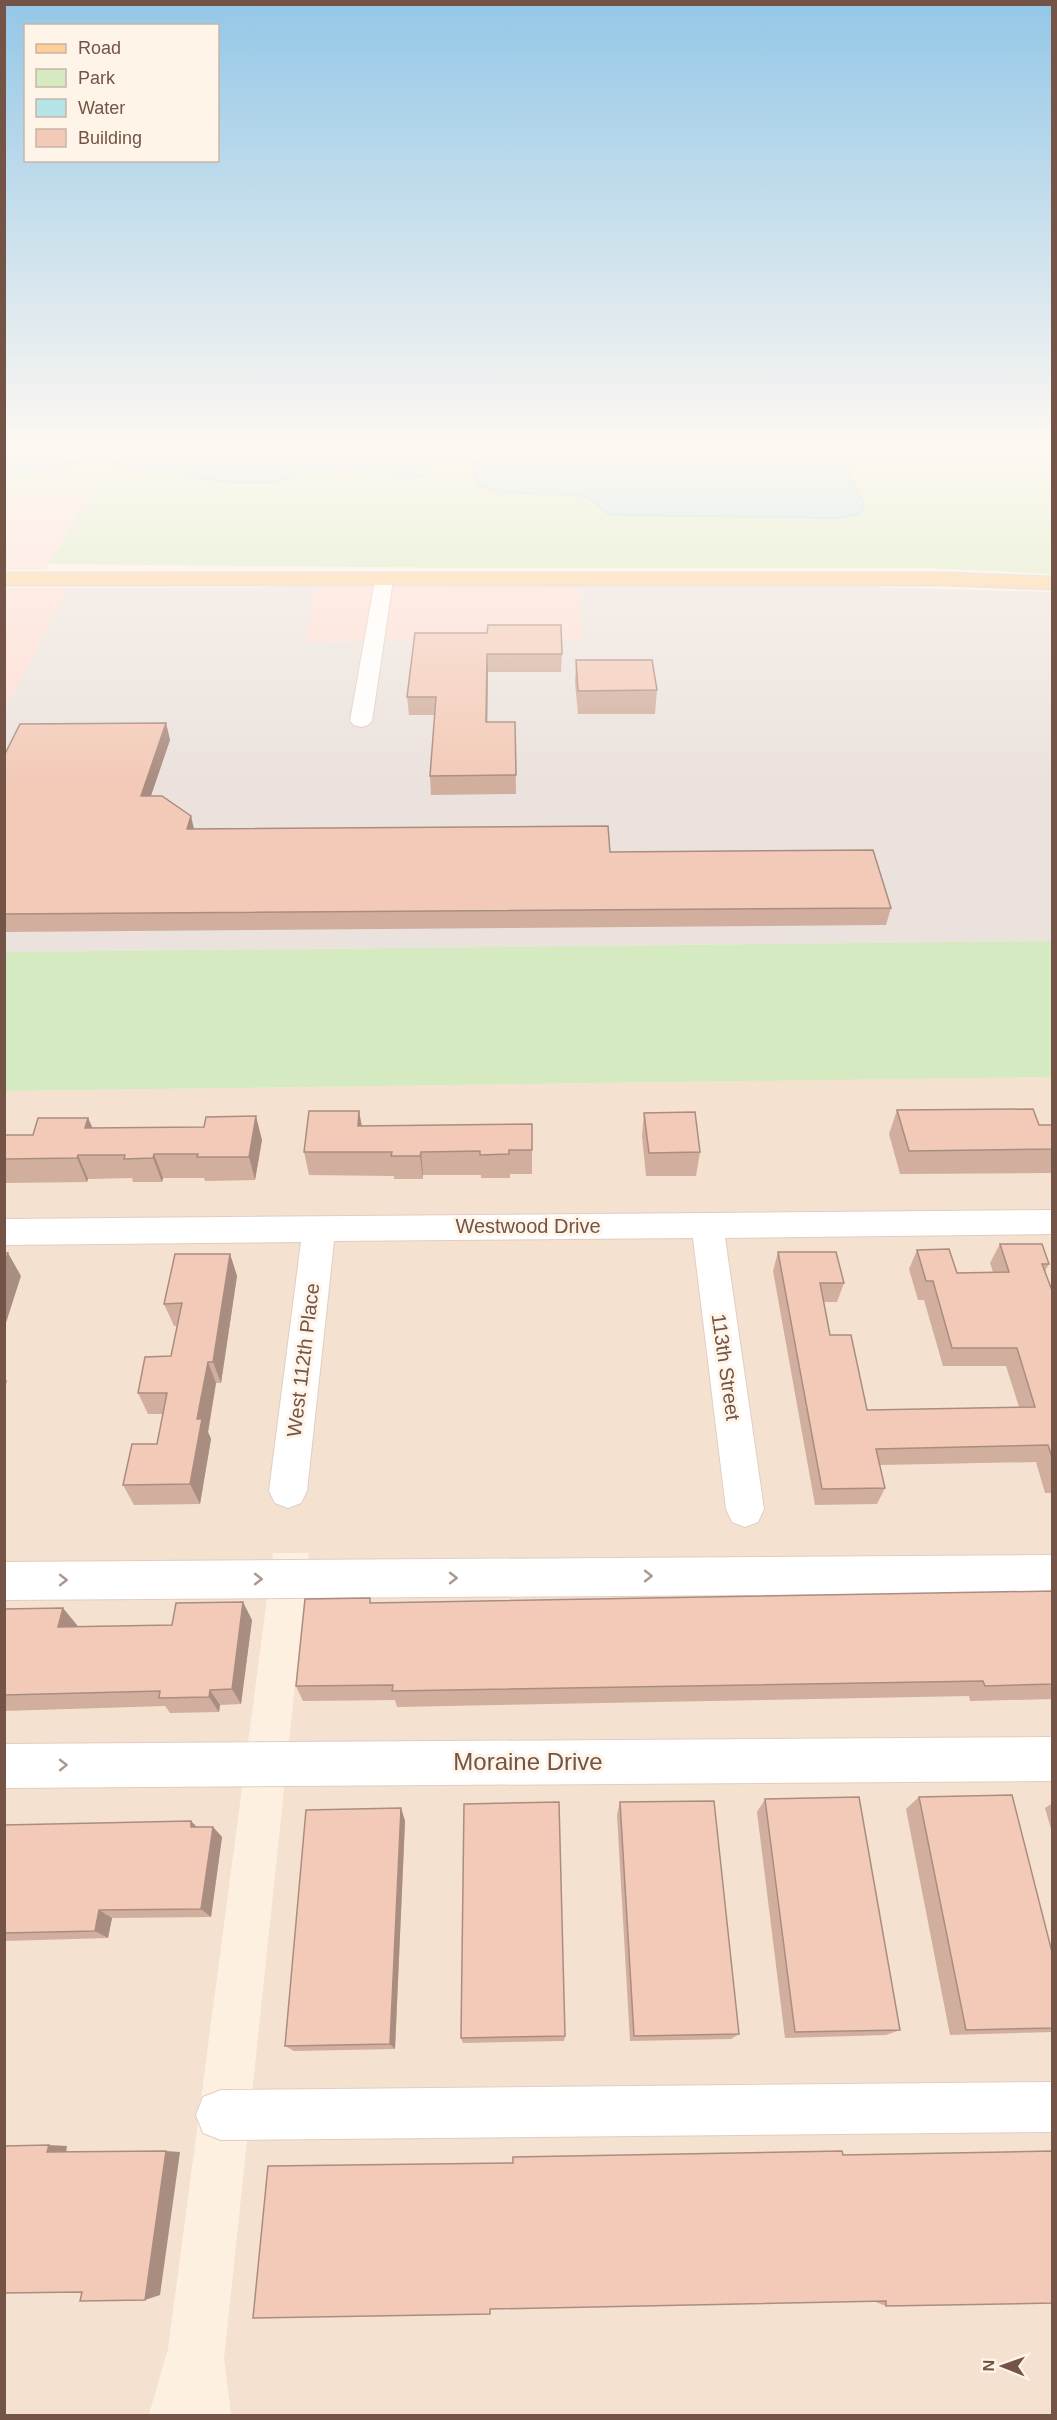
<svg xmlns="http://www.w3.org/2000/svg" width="1057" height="2420" font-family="Helvetica,sans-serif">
<rect width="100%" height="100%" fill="#fdf0e1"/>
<!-- residential -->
<path fill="#f4e1cf" d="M1052,1077V2415H231L224,2359L309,1553H273L168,2349L149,2414L5,2415L4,1091Z"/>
<!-- commercial -->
<path fill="#fdddd4" d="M89,494L46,570H5L4,495Z
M579,586L582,639L304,642L316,587Z
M5,588H68L5,713L4,588Z"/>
<!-- industrial -->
<path fill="#ebe2dd" d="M579,586L873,587L1052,592V941L5,952L4,713L68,588L316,587L305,642L582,639Z"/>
<!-- green -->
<path fill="#d5eac0" d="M436,443H472L474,471L503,493L577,495C593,498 601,511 616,516L839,518L851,517L863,503L835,443H1052V574L929,568H484L49,564L88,494L5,495L4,469L10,471L50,469L93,458L145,471L234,483H269L298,477L308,472L317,474L336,469L387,476L427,472Z
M1052,941V1077L5,1091V952Z"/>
<!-- water -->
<path fill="#b5e4e6" stroke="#9bd4d8" stroke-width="1.5" d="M4,443H436L424,476L403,478L336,469L322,474L308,472L298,477L269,483H234L145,471L93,458L30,473L5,469Z
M472,443H835L863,503V509L859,514L839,518L610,515L587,497L577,495C559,493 488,496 479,485C471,475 473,455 472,443Z"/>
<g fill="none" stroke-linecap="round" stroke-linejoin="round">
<!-- minor casing -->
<g stroke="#e3cdc0" stroke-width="2">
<path id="minor" d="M384,575L390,576L393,580L372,721L368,725L361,727L354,725L350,721L375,580L378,576Z
M1052,1210V1234L725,1238L764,1509L758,1522L745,1527L732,1522L726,1509L693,1238L334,1241L307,1491L301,1503L288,1508L275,1503L269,1491L301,1242L4,1245V1219Z
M1052,1555V1593L4,1600V1562Z
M1052,1737V1781L4,1788V1744Z
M1052,2082V2132L221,2140L203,2133L196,2115L203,2097L221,2090Z"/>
</g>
<!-- primary casing -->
<g stroke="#d8cfcb" stroke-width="3">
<path id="primary" d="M4,573H944L1052,577V589L944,585H4Z"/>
</g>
<!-- minor -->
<use href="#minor" fill="#fff" fill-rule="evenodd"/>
<!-- primary -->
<use href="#primary" fill="#fdcf97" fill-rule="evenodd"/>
</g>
<!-- wall -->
<path fill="#d1ae9e" d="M487,633L562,654L561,672H488L487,722H515L516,794L431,795L430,776L435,715H409L407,697Z
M576,660L657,690L655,714H578L575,683Z
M166,723L170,740L151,796L194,829L610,852L891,908L886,925L4,932V756Z
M897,1110L1039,1125H1053V1173L900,1174L889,1134Z
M359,1111L362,1126L532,1124V1174H510V1178H481V1175H423V1179H394V1176L309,1175L304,1152Z
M644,1113L700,1152L696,1176H646L642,1136Z
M88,1118L93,1128L262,1140L255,1180L205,1181L204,1178H163L162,1182H133L132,1178L88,1179L87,1182L4,1183V1135H33Z
M1000,1244L1049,1264L1045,1271L1053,1293V1493H1045L1036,1462L880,1465L885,1488L877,1504L815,1505L773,1271L778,1252L844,1283L837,1302H824L830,1335L867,1410L1019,1407L1006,1366H943L924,1300H918L909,1269L917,1250L957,1273L993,1272L990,1263Z
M230,1254L237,1276L221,1383H216L208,1432L211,1439L200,1504L134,1505L123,1485L157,1444L163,1414H148L138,1393L171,1356L177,1326H174L164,1304Z
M1053,1591V1699L970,1701L969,1696L397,1707L395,1700L303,1701L296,1686L372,1603Z
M4,1609L77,1625V1627L172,1625L252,1620L241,1704L220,1705L219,1712L170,1713L165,1706L4,1711Z
M919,1797L1053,1956V2032L950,2035L906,1809Z
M765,1799L900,2030L886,2035L785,2038L757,1812Z
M620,1802L739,2034L731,2039L630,2041L617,1815Z
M1053,1803V1836L1045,1808Z
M401,1808L405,1821L395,2049L294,2051L285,2046Z
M4,1825L213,1827L222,1837L211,1917L112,1918L108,1938L4,1941Z
M565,2036L564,2041L463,2043L461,2038Z
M1053,2151L886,2306L513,2163L843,2155Z"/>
<!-- shaded-wall -->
<path fill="#aa8d81" d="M487,654L488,672L487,741L486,722Z
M166,723L170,740L145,813L141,796Z
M191,816L195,833L187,829Z
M359,1111L363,1135L358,1126Z
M256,1116L262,1140L255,1180L249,1157Z
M88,1118L98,1142L85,1128Z
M421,1152L423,1175V1179L420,1156Z
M154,1154L163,1178L162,1182L153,1158Z
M78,1155L88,1179L87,1182L77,1158Z
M8,1253L21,1276L4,1329V1263Z
M230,1254L237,1276L221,1383L213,1362Z
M208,1362L216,1383L208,1432L211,1439L200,1504L190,1484L197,1419Z
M4,1377L7,1381L4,1389Z
M243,1602L252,1620L241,1704L232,1689Z
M63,1608L77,1625L73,1644L58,1627Z
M210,1690L220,1705L219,1712L209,1697Z
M401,1808L405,1821L395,2049L390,2044Z
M191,1821L201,1831L191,1827Z
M213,1827L222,1837L211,1917L201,1909Z
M99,1910L112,1918L108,1938L95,1931Z
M49,2145L67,2146L66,2153L47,2152Z
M166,2151L180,2152L160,2295L145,2300Z"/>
<!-- building -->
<path fill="#f3cab8" stroke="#aa8d81" stroke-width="1.5" d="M488,625H561L562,654H487L486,722H515L516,775L430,776L436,697H407L415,633H487Z
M576,660H652L657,690L578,691Z
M166,723L141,796H162L191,816L187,829L608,826L610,852L873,850L891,908L4,914V756L20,724Z
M1033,1109L1039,1125H1053V1149L909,1151L897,1110Z
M309,1111H359L358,1126L532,1124V1150H509V1154L480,1155V1151L421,1152L420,1156H391L392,1152H304Z
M695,1112L700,1152L649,1153L644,1113Z
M256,1116L249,1157H197L198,1154H154L153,1158L124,1159L125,1155H78L77,1158L4,1159V1135H33L38,1118H88L85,1128L204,1127L206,1117Z
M1000,1244H1042L1049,1264H1042L1053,1293V1460L1048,1445L876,1449L885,1488L822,1489L778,1252H836L844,1283H820L830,1335H851L867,1410L1035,1407L1017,1348H952L933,1281H926L917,1250L949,1249L957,1273L1009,1272Z
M4,1253H8L4,1263Z
M175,1254H230L213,1362H208L197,1419H202L190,1484L123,1485L132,1444H157L167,1393H138L145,1357L171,1356L182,1303L164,1304Z
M1053,1591V1684L985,1686L983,1681L392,1691L393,1685L296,1686L305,1599L370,1598V1603Z
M243,1602L232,1689L210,1690L209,1697L159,1698L160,1691L4,1695V1609L63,1608L58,1627L172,1625L176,1603Z
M1012,1795L1053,1956V2028L966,2030L919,1797Z
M859,1797L900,2030L795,2032L765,1799Z
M714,1801L739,2034L634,2036L620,1802Z
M559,1802L565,2036L461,2038L464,1804Z
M401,1808L390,2044L285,2046L306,1810Z
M191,1821V1827H213L201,1909L99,1910L95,1931L4,1933V1825Z
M49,2145L47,2152L166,2151L145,2300L80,2301L82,2292L4,2293V2146Z
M842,2151L843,2155L1053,2151V2303L886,2306V2301L490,2309V2314L253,2318L268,2166L513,2163V2157Z"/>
<!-- one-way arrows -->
<defs><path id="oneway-chevron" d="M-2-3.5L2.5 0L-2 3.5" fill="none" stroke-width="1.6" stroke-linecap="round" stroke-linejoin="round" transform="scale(1.5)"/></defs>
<g stroke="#ac9891">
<use href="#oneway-chevron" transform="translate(648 1576)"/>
<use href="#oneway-chevron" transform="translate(453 1578)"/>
<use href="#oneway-chevron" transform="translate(258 1579)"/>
<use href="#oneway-chevron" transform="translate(63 1580)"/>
<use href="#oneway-chevron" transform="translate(63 1765) rotate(-1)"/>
</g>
<!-- sky -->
<linearGradient id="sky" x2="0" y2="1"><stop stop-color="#93c7e7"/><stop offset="0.57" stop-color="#fef8f2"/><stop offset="1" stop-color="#fef8f2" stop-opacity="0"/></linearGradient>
<rect width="1057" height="782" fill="url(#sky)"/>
<g text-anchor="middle" stroke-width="6" stroke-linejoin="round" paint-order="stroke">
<!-- street labels -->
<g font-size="20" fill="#745447" stroke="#fff4e8">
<text x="528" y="1233">Westwood Drive</text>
<text transform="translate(303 1360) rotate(-83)" y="7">West 112th Place</text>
<text transform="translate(726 1367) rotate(82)" y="7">113th Street</text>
</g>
<!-- near-street labels -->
<g font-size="24" fill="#745447" stroke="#fff4e8">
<text x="528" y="1770">Moraine Drive</text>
</g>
</g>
<!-- border -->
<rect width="1057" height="2420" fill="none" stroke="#745447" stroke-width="12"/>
<!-- legend -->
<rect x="24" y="24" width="195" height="138" fill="#fff4e8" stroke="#c7b4a8" stroke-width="1.5"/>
<rect x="36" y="44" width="30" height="9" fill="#fdcf97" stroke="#c7b4a8" stroke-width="1.5"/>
<text x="78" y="54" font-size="18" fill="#745447">Road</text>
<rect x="36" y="69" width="30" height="18" fill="#d5eac0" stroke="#c7b4a8" stroke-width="1.5"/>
<text x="78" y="84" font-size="18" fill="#745447">Park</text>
<rect x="36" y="99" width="30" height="18" fill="#b5e4e6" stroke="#c7b4a8" stroke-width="1.5"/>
<text x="78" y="114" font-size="18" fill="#745447">Water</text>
<rect x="36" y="129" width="30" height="18" fill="#f3cab8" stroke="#c7b4a8" stroke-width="1.5"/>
<text x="78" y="144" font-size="18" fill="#745447">Building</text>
<!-- north arrow -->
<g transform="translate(1003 2366) rotate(271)" stroke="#fff4e8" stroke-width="4.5" paint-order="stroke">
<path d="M0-4.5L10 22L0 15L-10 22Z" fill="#745447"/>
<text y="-9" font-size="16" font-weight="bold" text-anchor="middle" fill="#745447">N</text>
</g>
</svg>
